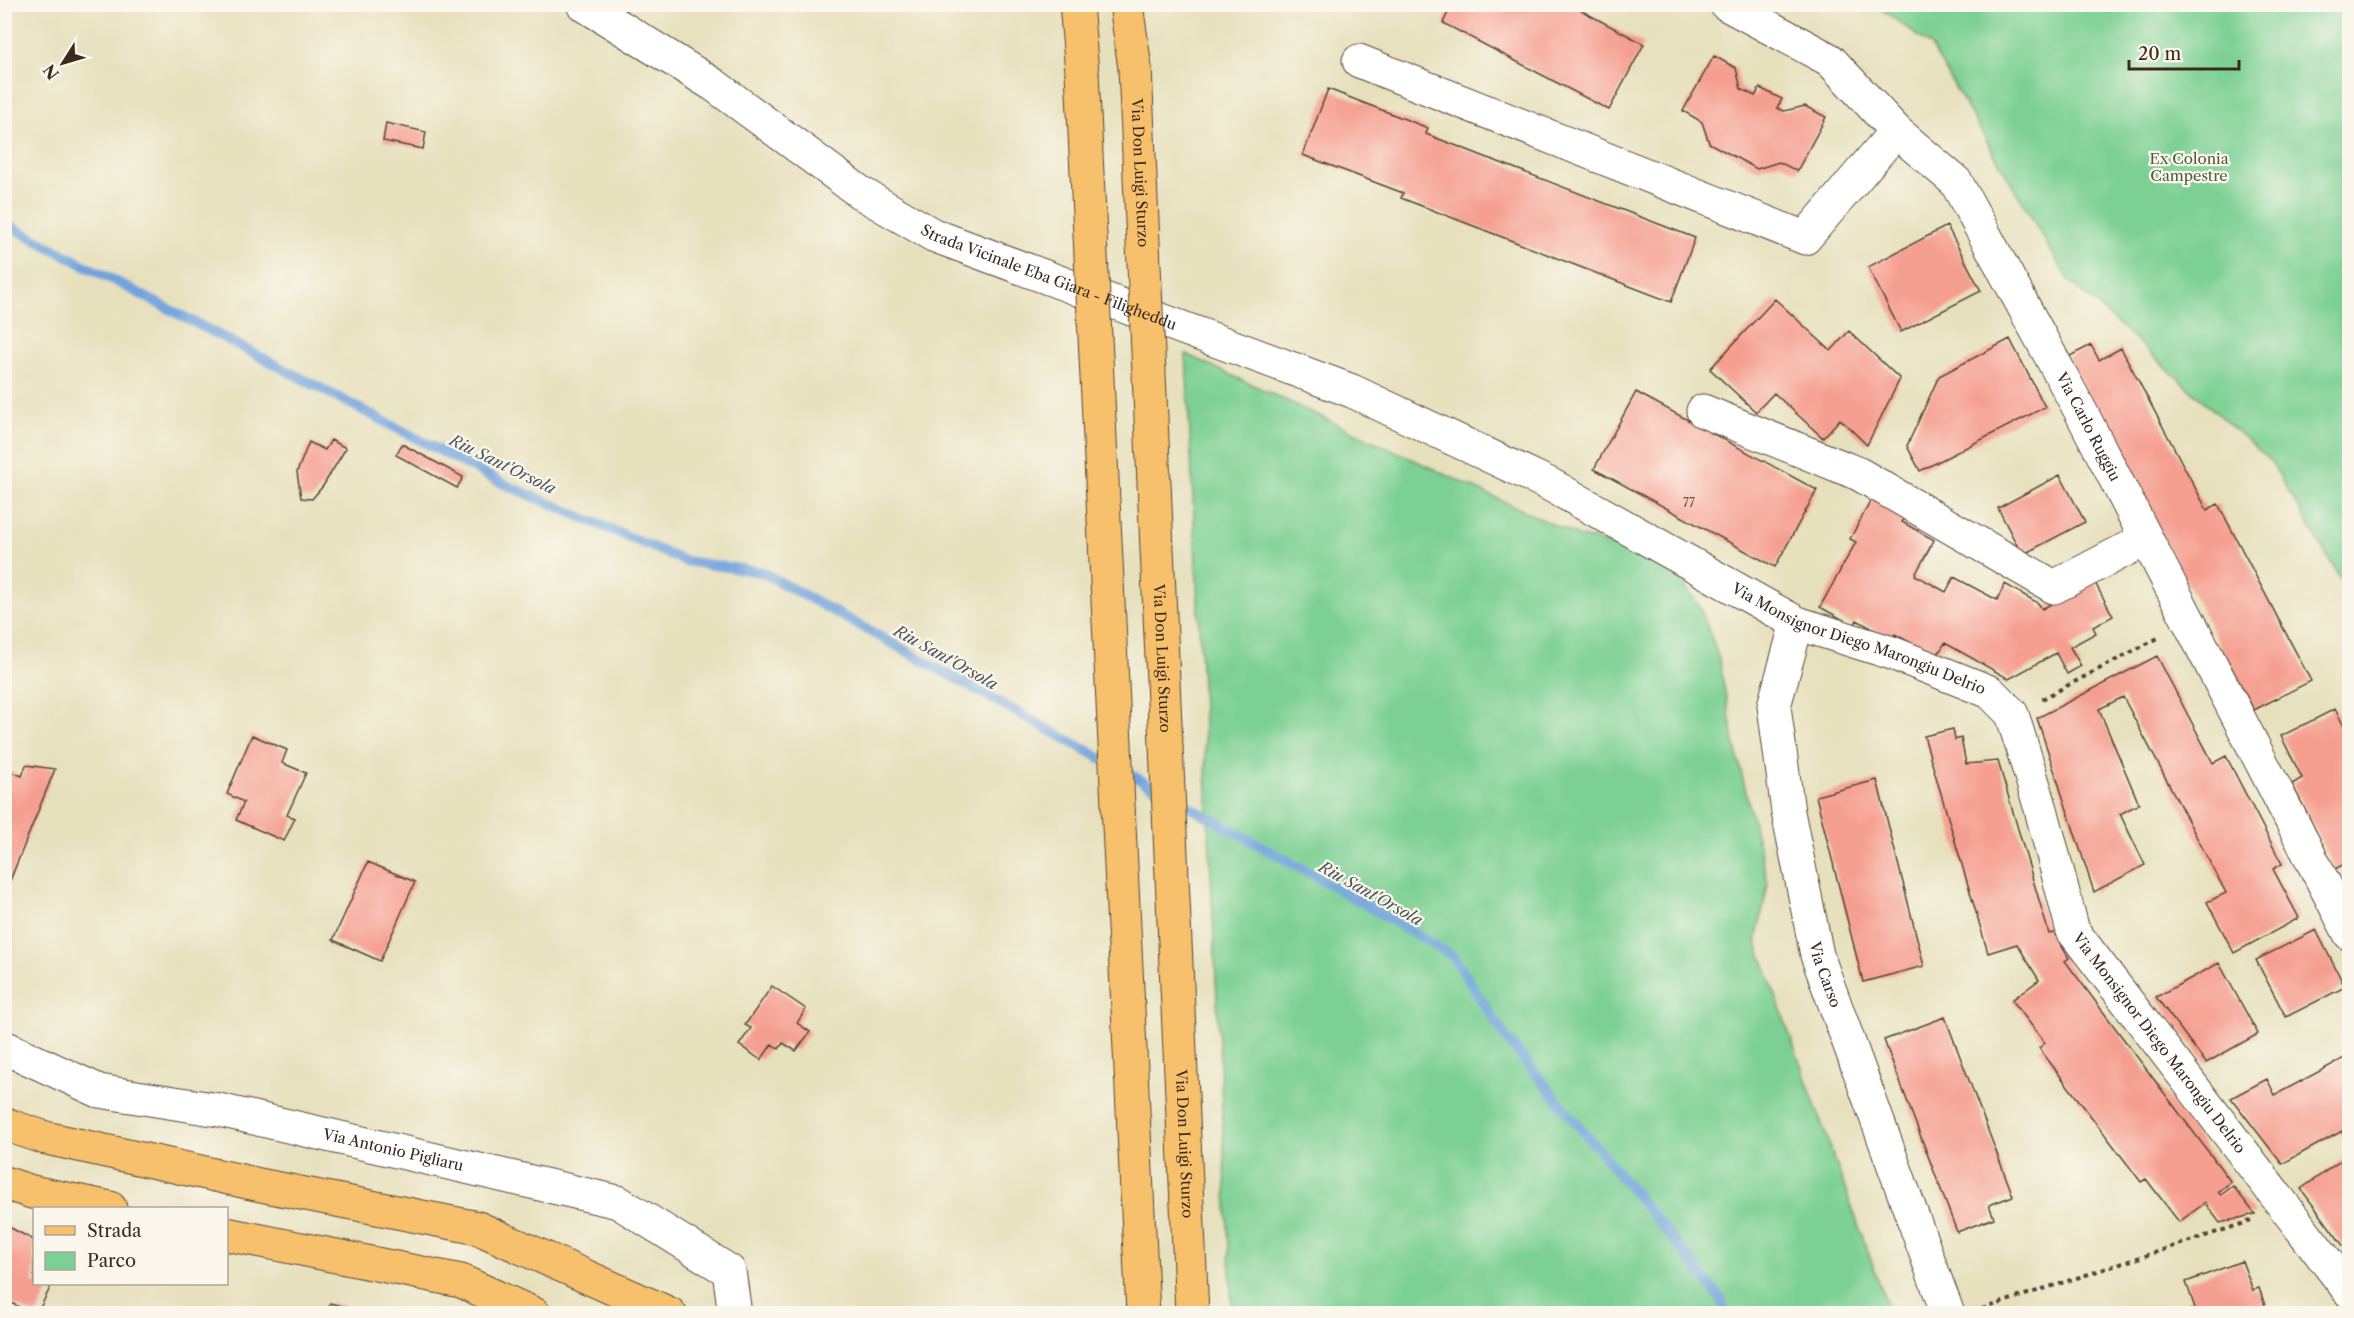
<svg xmlns="http://www.w3.org/2000/svg" width="2354" height="1318" font-family="'Libre Caslon Text',serif">
<rect width="100%" height="100%" fill="#fbf7ec"/>
<filter id="ink" filterUnits="userSpaceOnUse"><feTurbulence type="fractalNoise" baseFrequency=".0167" numOctaves="2"/><feDisplacementMap in="SourceGraphic" scale="12" xChannelSelector="R" yChannelSelector="G"/><feConvolveMatrix kernelMatrix="1 2 1 2 8 2 1 2 1" color-interpolation-filters="sRGB"/></filter>
<filter id="wash" filterUnits="userSpaceOnUse"><feTurbulence type="fractalNoise" baseFrequency=".008" numOctaves="4" result="noise"/><feDisplacementMap in="SourceGraphic" scale="24" xChannelSelector="R" yChannelSelector="G"/><feGaussianBlur stdDeviation="1.35" result="paint"/><feColorMatrix in="noise" values="0 0 0 0 0 0 0 0 0 0 0 0 0 0 0 0 0 1.4 0 .05"/><feComposite in="paint" operator="in"/></filter>
<g filter="url(#wash)">
<rect width="100%" height="100%" fill="#e7e0bd"/>
<!-- green -->
<path fill="#7bd093" stroke="#5b7d58" stroke-width="1.5" d="M1876,5H2349V593L2272,463L2067,278L1931,46Z
M1186,354L1578,536L1664,558L1700,607L1719,659L1735,746L1768,884L1756,941L1890,1313H1232Z"/>
<g fill="none" stroke-linecap="round" stroke-linejoin="round">
<!-- stream -->
<path stroke="#71a3dc" stroke-width="10" d="M4,223L504,484L685,561L762,572L1328,883L1453,956L1506,1038L1685,1254L1721,1299L1726,1314"/>
</g>
<g id="blocks">
<!-- building -->
<path fill="#f59f90" d="M1452,4H1569L1644,44L1609,110L1443,23Z
M1714,56L1736,68L1741,89L1755,96L1760,88L1782,99L1777,108L1784,111L1805,106L1826,117L1797,171L1779,162L1757,169L1709,143L1702,122L1683,111Z
M1328,89L1428,128L1426,134L1695,238L1671,302L1401,198L1403,193L1303,155Z
M386,123L426,132L423,149L383,141Z
M1947,226L1981,291L1901,332L1868,267Z
M1775,299L1831,351L1849,331L1900,379L1867,445L1840,419L1823,438L1774,393L1756,412L1710,369Z
M2010,339L2045,407L1920,471L1907,446L1939,376Z
M2091,345L2099,360L2121,348L2207,510L2218,504L2311,681L2254,710L2068,357Z
M1636,392L1817,490L1775,567L1594,469Z
M331,440L346,448L323,486L312,499L301,498L297,472L309,442L325,450Z
M402,444L463,477L457,488L396,455Z
M2060,475L2085,522L2022,555L1998,508Z
M1874,495L1907,513L1902,522L1934,540L1915,575L1946,592L1954,577L1997,600L2005,584L2038,603L2042,609L2094,581L2113,616L2093,627L2096,633L2070,647L2081,666L2067,674L2056,653L2009,679L1945,643L1936,657L1895,634L1892,640L1857,620L1854,626L1820,607L1856,542L1850,539Z
M2157,656L2213,763L2226,756L2282,864L2273,869L2299,918L2234,953L2207,902L2226,893L2123,697L2099,709L2139,804L2120,814L2145,865L2094,892L2037,718Z
M2335,709L2350,738V861L2335,869L2292,784L2302,778L2281,736Z
M1953,729L1955,740L1961,738L1966,764L1998,761L2049,934L2054,933L2069,958L2065,961L2231,1182L2218,1192L2221,1195L2233,1186L2255,1214L2220,1223L2205,1203L2179,1222L2146,1179L2141,1182L2039,1048L2045,1043L2012,1000L2039,980L2017,944L1988,953L1924,736Z
M252,735L287,750L282,763L306,773L287,815L295,818L284,841L236,820L244,802L227,794Z
M26,765L55,769L5,893L4,769L22,776Z
M1877,780L1924,966L1863,982L1816,796Z
M368,862L415,882L380,961L333,940Z
M2316,930L2345,987L2286,1017L2256,960Z
M2219,963L2258,1034L2206,1063L2156,997Z
M772,986L806,1009L797,1023L810,1032L796,1051L783,1043L779,1049L772,1044L761,1060L739,1045L751,1028L745,1025Z
M1945,1017L2013,1196L1989,1205L1994,1218L1957,1232L1884,1040Z
M2350,1055V1134L2344,1137L2342,1131L2282,1164L2231,1098L2267,1079L2275,1095Z
M2350,1154V1255L2301,1189Z
M5,1225L34,1240V1284H52L37,1314H33L5,1300Z
M2242,1261L2253,1290L2259,1288L2268,1314H2182L2195,1308L2186,1282Z
M330,1303L367,1313V1314H327Z"/>
</g>
</g>
<g filter="url(#ink)">
<use href="#blocks" fill-opacity="0" stroke="#554536" stroke-width="1.5"/>
<g fill="none" stroke-linecap="round" stroke-linejoin="round">
<!-- minor casing -->
<g stroke="#554536" stroke-width="35">
<g id="minor">
<path id="s1" d="M583,4L714,85L861,193L933,235L1352,391L1549,484L1797,623L1892,653L1990,692L2012,714L2041,809L2073,931L2350,1292"/>
<path id="s2" d="M1726,4L1830,60L1896,131L1956,182L2081,412L2350,934"/>
<path d="M1359,61L1805,238L1896,131"/>
<path d="M1703,411L1859,474L2054,587L2146,539"/>
<path id="s3" d="M1797,623L1774,706L1788,812L1817,955L1948,1314"/>
<path id="s4" d="M4,1047L99,1091L219,1110L618,1202L729,1271L735,1314"/>
</g>
</g>
<!-- major casing -->
<g stroke="#554536" stroke-width="35">
<path id="major" d="M1076,4L1082,72
M1126,4L1135,68
M4,1124L46,1138L260,1185L478,1228L670,1314
M4,1183L32,1192L110,1208
M226,1234L461,1281L534,1314"/>
</g>
<!-- path -->
<path stroke="#554536" stroke-width="4" stroke-dasharray="4.5 4.5" stroke-linecap="butt" d="M2042,699L2158,638
M1982,1309L2251,1221"/>
<!-- minor -->
<use href="#minor" stroke="#fff" stroke-width="33"/>
<!-- major -->
<use href="#major" stroke="#f7c06c" stroke-width="33"/>
<!-- major-bridge casing -->
<g stroke="#554536" stroke-width="35" stroke-linecap="butt">
<g id="major-bridge">
<path id="s5" d="M1135,68L1192,1314"/>
<path d="M1082,72L1143,1314"/>
</g>
</g>
<!-- major-bridge -->
<use href="#major-bridge" stroke="#f7c06c" stroke-width="33"/>
</g>
</g>
<g text-anchor="middle" stroke-width="4.5" stroke-linejoin="round" paint-order="stroke">
<!-- number labels -->
<g font-size="12" fill="#6a473a">
<text x="1689" y="507">77</text>
</g>
<!-- park labels -->
<g font-size="15" fill="#4e5c41" stroke="#fbf7ec">
<text x="2189" y="164">Ex Colonia<tspan x="2189" dy="17">Campestre</tspan></text>
</g>
<!-- street labels -->
<g font-size="15" fill="#3b2a1e" stroke="#fbf7ec">
<text dy="5" stroke="none"><textPath href="#s5" startOffset="105">Via Don Luigi Sturzo</textPath></text>
<text dy="5" stroke="none"><textPath href="#s1" startOffset="543">Strada Vicinale Eba Giara - Filigheddu</textPath></text>
<text dy="5" stroke="none"><textPath href="#s2" startOffset="572">Via Carlo Ruggiu</textPath></text>
<text dy="5" stroke="none"><textPath href="#s1" startOffset="1432">Via Monsignor Diego Marongiu Delrio</textPath></text>
<text dy="5" stroke="none"><textPath href="#s5" startOffset="591">Via Don Luigi Sturzo</textPath></text>
<text dy="5" stroke="none"><textPath href="#s3" startOffset="360">Via Carso</textPath></text>
<text dy="5" stroke="none"><textPath href="#s1" startOffset="1972">Via Monsignor Diego Marongiu Delrio</textPath></text>
<text dy="5" stroke="none"><textPath href="#s5" startOffset="1077">Via Don Luigi Sturzo</textPath></text>
<text dy="5" stroke="none"><textPath href="#s4" startOffset="405">Via Antonio Pigliaru</textPath></text>
</g>
<!-- water labels -->
<g font-size="16" font-style="italic" fill="#4e5460" stroke="#fbf7ec">
<text transform="translate(503 464) rotate(26)" y="6">Riu Sant'Orsola</text>
<text transform="translate(946 657) rotate(29)" y="6">Riu Sant'Orsola</text>
<text transform="translate(1371 893) rotate(29)" y="6">Riu Sant'Orsola</text>
</g>
</g>
<!-- margin -->
<rect width="2354" height="1318" fill="none" stroke="#fbf7ec" stroke-width="24"/>
<!-- legend -->
<rect x="33" y="1207" width="195" height="78" fill="#fbf7ec" stroke="#aea59a" stroke-width="1.5"/>
<rect x="45" y="1226" width="30" height="9" fill="#f7c06c" stroke="#aea59a" stroke-width="1.5"/>
<text x="87" y="1237" font-size="18" fill="#3b2a1e">Strada</text>
<rect x="45" y="1252" width="30" height="18" fill="#7bd093" stroke="#aea59a" stroke-width="1.5"/>
<text x="87" y="1267" font-size="18" fill="#3b2a1e">Parco</text>
<!-- north arrow -->
<g transform="translate(63 63) rotate(233)" stroke="#fbf7ec" stroke-width="4.5" paint-order="stroke">
<path d="M0-4.5L10 22L0 15L-10 22Z" fill="#3b2a1e"/>
<text y="-9" font-size="16" font-weight="bold" text-anchor="middle" fill="#3b2a1e">N</text>
</g>
<!-- scale -->
<path d="M2129 60v9h110v-9" fill="none" stroke="#3b2a1e" stroke-width="3"/>
<text x="2138" y="60" font-size="18" fill="#3b2a1e" stroke="#fbf7ec" stroke-width="4.5" paint-order="stroke">20 m</text>
</svg>
